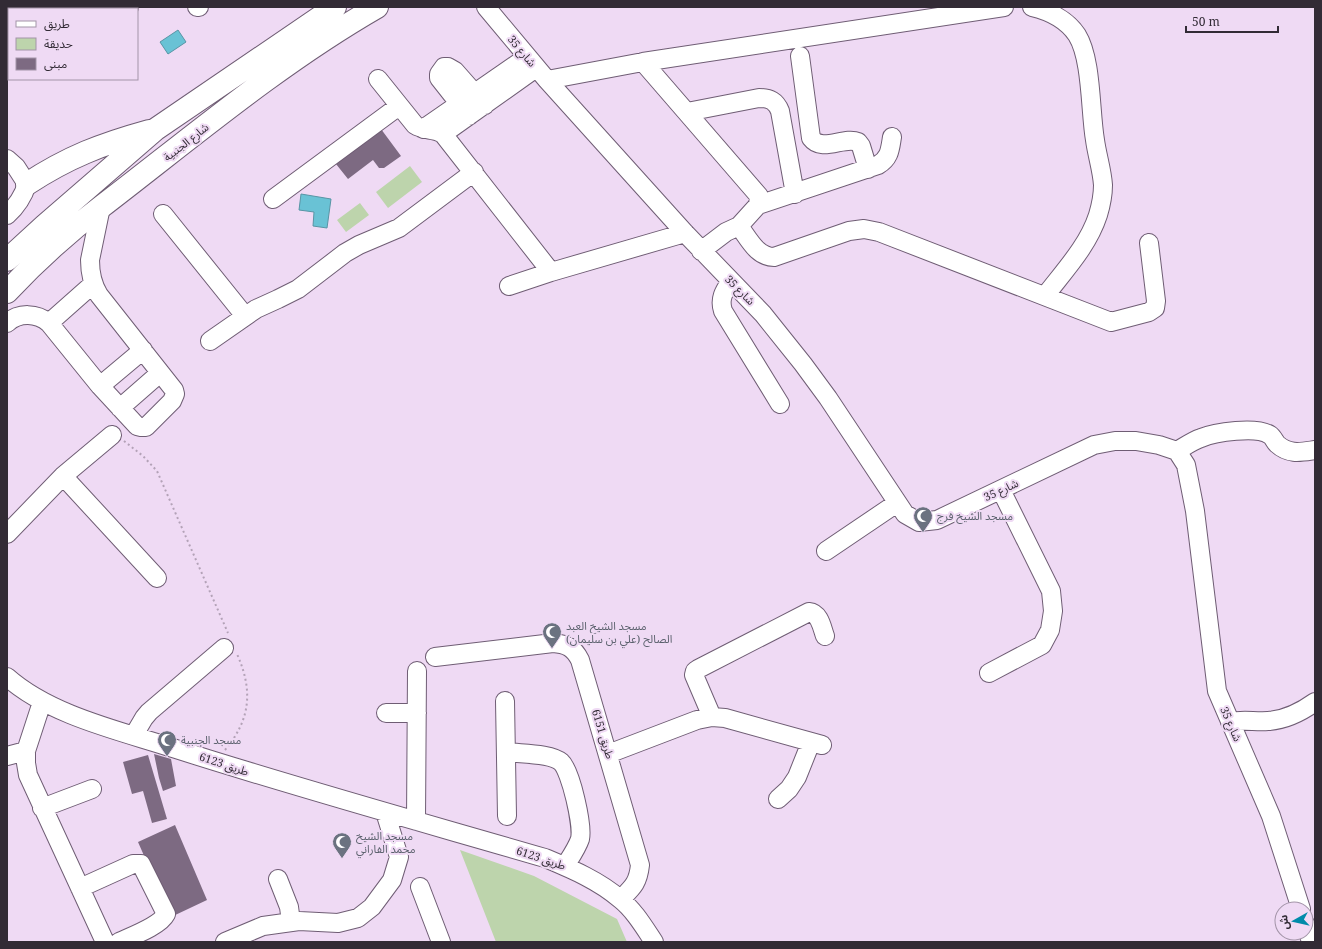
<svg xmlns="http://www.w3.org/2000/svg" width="1322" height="949" font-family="'Noto Serif','Noto Sans Arabic',serif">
<rect width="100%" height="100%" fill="#efdaf4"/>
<!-- green -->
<path fill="#bdd4ac" d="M410,166L422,182L388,208L376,192Z
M360,203L369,215L346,232L337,220Z
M460,850L534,876L617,919L627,942H496Z"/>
<!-- water -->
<path fill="#69c2d5" stroke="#5895a5" d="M178,30L186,42L168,54L160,42Z
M301,194L331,199L327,228L313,226L314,212L299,210Z"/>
<!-- building -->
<path fill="#7d6a82" d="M381,129L401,156L384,168H379L373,160L348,179L336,164Z
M154,754L171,759L176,786L163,791L159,778Z
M148,755L167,819L152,823L143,791L132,794L123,762Z
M175,825L207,900L171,917L138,842Z"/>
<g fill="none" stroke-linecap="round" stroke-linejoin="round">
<!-- minor casing -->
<g stroke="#6f5d74" stroke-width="20">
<path id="minor" d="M197,7H199
M486,7L547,80L685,233L763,314L803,364L828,398L905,514L919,522L937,520L1094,445L1115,441H1136L1159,445L1177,451L1186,465L1195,511L1217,691L1271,816L1301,909
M1032,7C1049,11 1067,20 1077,35C1092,59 1090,111 1095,140C1097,155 1102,170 1103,185C1103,195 1101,205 1098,215C1088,246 1064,271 1045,296
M47,9L49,7
M127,9L129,7
M7,10L9,12
M7,48L9,46
M800,56L811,138C822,153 844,136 858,142L861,146L868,169
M643,62L759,196L758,205L739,226L726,232L701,251
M378,79L415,125C424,131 434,128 443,134L551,272
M547,80L643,62L1004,7
M687,112L759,98C770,98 776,101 780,111L795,194
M469,116L439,78V74L444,67H448L455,71L485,105
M423,129L527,57
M443,134L536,68
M7,159L16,167L27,184C23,197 17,206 7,215
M273,199L399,106
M758,205L878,165C890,158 890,149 892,137
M163,214L245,316
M739,226C749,239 757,257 774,257L849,231L864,229L879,232L1111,322L1149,312L1155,308L1156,301L1149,243
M731,281C724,291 719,299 723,311L780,404
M509,286L551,272L685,233
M7,323C19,312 37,313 49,323L100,386L137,426L141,427H146L172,401L175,394L174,390L99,295C92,284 90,273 90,260L101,207
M49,323L93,284
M210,341L256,309L278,299L298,289L345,253L359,245L399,228L474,172
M100,386L143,350
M120,408L160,373
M1177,451C1184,447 1192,441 1201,438C1215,432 1257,426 1270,435C1273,437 1275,442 1277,444C1289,455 1301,452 1315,450
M63,476L157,578
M7,534L63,476L112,435
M826,551L897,503
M435,657L553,643C567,644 574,648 580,660L640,865C638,883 633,887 621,899
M989,673L1042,645L1050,630L1053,611L1051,591L1001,490
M7,677C51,716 121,731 176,749C298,788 421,822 545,858C571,869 598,880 620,899C634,910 644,927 654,942
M505,701L507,816
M42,702L26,751V763L28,775L105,942
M386,713H417
M712,717L694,675L695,671L698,669L809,612C820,613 822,628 825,636
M1230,722C1243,719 1255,722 1268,721C1286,720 1301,712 1315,702
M134,735L144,718L149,712L224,648
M507,752C520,754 551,753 561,762C571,771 583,826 580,839C577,848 570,858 565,866
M608,754L697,720L712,717L725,718L822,745
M7,756L26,751
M778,799L789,789L797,777L811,742
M42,808L92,789
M416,821L417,671
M278,879L289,907L291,922
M420,887L441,942
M80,888L133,864H141L166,914C160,926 132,936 119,942
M1306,925L1311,942
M225,942L263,926L299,921L338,923L358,918L372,907L392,880L399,857L385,812"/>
</g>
<!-- major casing -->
<g stroke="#6f5d74" stroke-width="24">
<path id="major" d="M27,184C68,157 102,144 149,131
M7,260L44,226L156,129L335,7
M7,292C36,261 67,233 101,207C191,138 278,64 377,7"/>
</g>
<!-- path -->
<path stroke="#b3a2b7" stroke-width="2" stroke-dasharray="2 3" stroke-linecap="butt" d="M124,441L143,456L157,471L228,633
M225,750C251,719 253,690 237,654"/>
<!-- minor -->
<use href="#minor" stroke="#fff" stroke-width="18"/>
<!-- major -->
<use href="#major" stroke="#fff" stroke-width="22"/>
</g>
<!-- icons -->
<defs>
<g id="mosque-pin" transform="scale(1)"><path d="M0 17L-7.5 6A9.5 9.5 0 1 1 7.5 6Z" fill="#6b7280" stroke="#efdaf4"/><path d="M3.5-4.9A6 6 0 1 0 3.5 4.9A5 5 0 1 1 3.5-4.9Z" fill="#fff"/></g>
</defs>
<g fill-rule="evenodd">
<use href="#mosque-pin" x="923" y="516"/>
<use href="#mosque-pin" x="552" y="632"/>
<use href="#mosque-pin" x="167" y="740"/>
<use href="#mosque-pin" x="342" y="842"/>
</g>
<g text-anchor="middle" stroke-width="4" stroke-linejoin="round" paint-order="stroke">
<!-- street labels -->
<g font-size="11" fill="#322b35" stroke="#efdaf4">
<text transform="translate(522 51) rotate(50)" y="4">شارع 35</text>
<text transform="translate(186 142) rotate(-38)" y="4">شارع الجنبية</text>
<text transform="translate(740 290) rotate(45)" y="4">شارع 35</text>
<text transform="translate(1001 490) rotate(-25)" y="4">شارع 35</text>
<text transform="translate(1231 724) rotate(66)" y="4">شارع 35</text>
<text transform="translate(603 734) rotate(73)" y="4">طريق 6151</text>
<text transform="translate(224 764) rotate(18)" y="4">طريق 6123</text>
<text transform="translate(541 858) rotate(18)" y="4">طريق 6123</text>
</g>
<!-- worship labels -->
<g font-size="11" fill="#5b616d" stroke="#efdaf4" text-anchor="start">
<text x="937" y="520">مسجد الشيخ فرج</text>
<text x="566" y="630">مسجد الشيخ العبد<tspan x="566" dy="13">الصالح (علي بن سليمان)</tspan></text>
<text x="181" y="744">مسجد الجنبية</text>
<text x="356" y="840">مسجد الشيخ<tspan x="356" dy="13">محمد الفاراني</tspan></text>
</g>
</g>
<!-- border -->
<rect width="1322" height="949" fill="none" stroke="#322b35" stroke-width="16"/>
<!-- legend -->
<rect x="8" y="8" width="130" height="72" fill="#efdaf4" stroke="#a394a8"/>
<rect x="16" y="21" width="20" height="6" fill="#ffffff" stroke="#a394a8"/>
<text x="44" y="28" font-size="12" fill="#322b35">طريق</text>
<rect x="16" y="38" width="20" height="12" fill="#bdd4ac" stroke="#a394a8"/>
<text x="44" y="48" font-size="12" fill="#322b35">حديقة</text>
<rect x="16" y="58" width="20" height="12" fill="#7d6a82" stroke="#a394a8"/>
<text x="44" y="68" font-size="12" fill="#322b35">مبنى</text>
<!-- north arrow -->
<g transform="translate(1294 921) rotate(262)"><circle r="19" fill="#efdaf4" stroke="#a394a8"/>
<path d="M0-3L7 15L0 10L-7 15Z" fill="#008baa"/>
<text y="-6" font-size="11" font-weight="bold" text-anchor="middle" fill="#322b35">ش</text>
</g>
<!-- scale -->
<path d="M1186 26v6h92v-6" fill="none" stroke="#322b35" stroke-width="2"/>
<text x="1192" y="26" font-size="12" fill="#322b35" stroke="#efdaf4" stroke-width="3" paint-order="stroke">50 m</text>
</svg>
